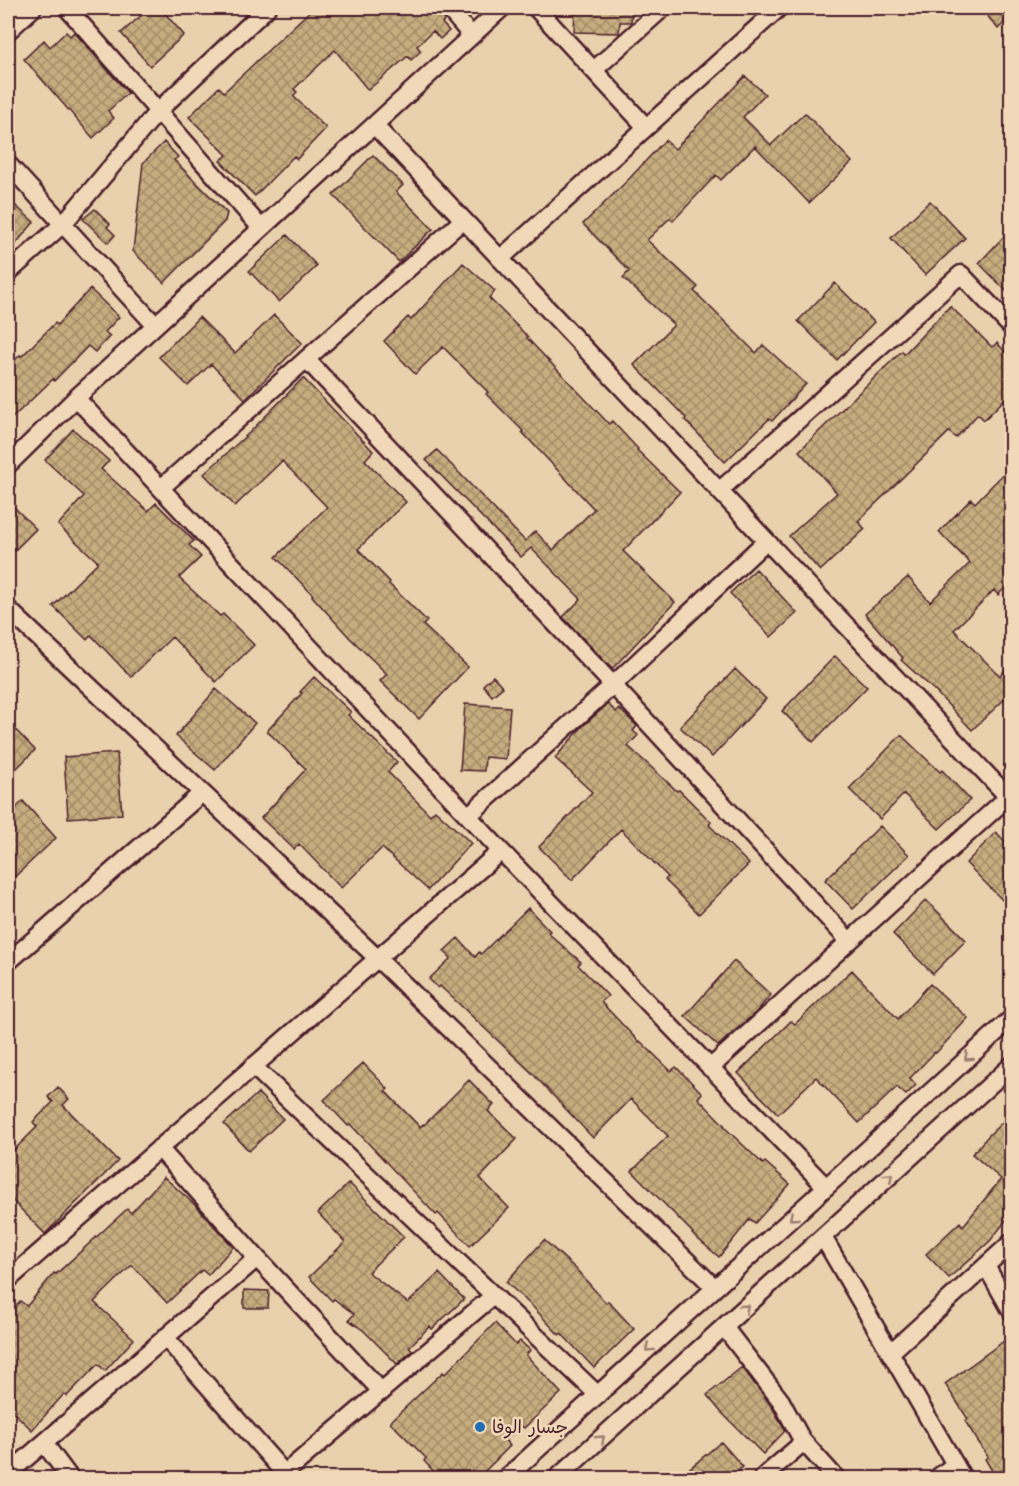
<svg xmlns="http://www.w3.org/2000/svg" width="1019" height="1486" font-family="'Architects Daughter','Playpen Sans Arabic',sans-serif">
<defs>
<pattern id="building-cross-hatch" width="8" height="8" patternUnits="userSpaceOnUse" patternTransform="scale(1.5)"><rect width="8" height="8" fill="#c6ad7f"/><path d="M0 0l8 8M0 8l8-8" fill="none" stroke="#a38c68"/></pattern>
</defs>
<rect width="100%" height="100%" fill="#e9d1ad"/>
<filter id="ink" filterUnits="userSpaceOnUse"><feTurbulence type="fractalNoise" baseFrequency=".0167" numOctaves="2"/><feDisplacementMap in="SourceGraphic" scale="12" xChannelSelector="R" yChannelSelector="G"/><feConvolveMatrix kernelMatrix="1 2 1 2 8 2 1 2 1" color-interpolation-filters="sRGB"/></filter>
<g filter="url(#ink)">
<!-- building -->
<path fill="url(#building-cross-hatch)" stroke="#4a1f2b" stroke-width="1.5" d="M150,8H160L184,35L150,66L121,33Z
M313,8H438L440,14L445,20L442,23L449,31L440,39L433,31L417,46L421,51L411,60L408,56L368,90L335,50L294,89L297,92L293,96L326,128L297,159L294,156L255,196L220,161L227,155L189,117L219,87L224,92Z
M575,8H632L631,22H620L619,33L574,32Z
M981,8H1001L1009,18L998,29Z
M66,32L70,36L74,32L128,93L108,111L114,118L93,138L24,59L44,40L50,47Z
M745,76L765,94L743,117L771,145L805,113L852,162L809,203L755,146L721,180L716,175L673,221L670,218L647,240L698,287L694,291L756,353L763,345L806,384L772,421L769,419L725,462L685,420L686,418L634,365L674,325L623,278L629,271L583,224L629,179L665,140L675,149Z
M164,142L178,157L174,160L227,213L225,221L164,283L133,251L143,163Z
M373,155L403,185L396,192L433,229L399,262L333,195Z
M8,199L34,222L8,253Z
M930,201L965,238L925,275L891,238Z
M95,209L110,224L107,227L115,235L108,243L83,219Z
M1011,229V296L979,263Z
M287,235L317,266L279,302L249,271Z
M463,263L495,291L489,298L528,337L527,338L609,424L612,421L638,449L637,450L680,492L623,551L675,602L612,669L563,617L581,599L531,548L521,557L426,460L437,450L525,541L535,531L553,550L594,509L522,432L523,431L486,394L488,392L443,347L415,374L384,341L408,317L411,320Z
M835,283L874,322L837,360L798,321Z
M90,289L119,317L105,332L110,336L95,352L88,346L54,381L53,379L8,422V367L20,355L22,356L55,323L57,325Z
M950,306L992,347L997,343L1011,358V393L984,420L978,414L956,438L949,432L858,521L865,529L820,571L789,536L837,493L799,451L902,351L904,354Z
M274,315L302,343L245,399L211,364L188,386L159,357L199,317L235,353Z
M303,378L373,451L365,460L406,502L358,549L390,582L389,584L427,621L423,625L468,667L419,719L380,681L387,674L349,637L312,596L313,595L276,557L327,507L282,461L235,506L204,474L249,433Z
M73,429L109,461L101,469L148,511L156,503L194,541L189,545L201,557L179,578L220,616L223,614L254,645L216,682L172,637L131,677L91,635L87,640L53,606L98,562L58,525L84,496L45,460Z
M1011,466V582L998,595L994,590L954,630L1000,676L1011,663V693L972,730L934,690L901,660L903,658L865,614L908,577L930,602L970,563L939,532L971,499L975,503Z
M8,501L36,529L8,557Z
M756,569L797,613L771,637L730,593Z
M835,656L867,687L813,742L782,711Z
M735,669L766,699L712,757L680,727Z
M493,676L503,687L492,696L483,685Z
M314,677L351,712L348,715L397,762L388,772L430,815L435,810L471,843L428,890L382,848L341,888L299,844L294,849L261,818L306,769L267,731L302,693L300,692Z
M216,689L255,723L215,770L176,736Z
M465,704L510,707L506,759L485,757L484,771L460,770Z
M608,704L616,712L619,709L637,726L633,731L638,735L628,746L677,791L679,790L711,822L709,825L749,864L699,914L665,880L668,877L621,829L572,880L539,847L592,792L555,758L583,726Z
M8,722L35,750L8,777Z
M901,735L940,772L942,770L970,800L939,829L904,794L880,819L849,789Z
M117,753L122,814L68,818L64,757Z
M23,801L56,838L8,883V816Z
M880,826L909,855L853,909L825,880Z
M996,832L1011,848V909L966,863Z
M926,900L966,940L933,974L893,934Z
M528,908L550,931L548,933L581,962L578,965L608,996L601,1002L639,1042L640,1041L671,1071L676,1067L702,1093L698,1098L725,1126L724,1127L763,1164L765,1162L790,1184L755,1223L750,1219L719,1257L692,1234L693,1233L632,1171L668,1136L631,1099L593,1138L531,1072L440,986L438,988L429,979L451,958L444,951L458,938L475,957L479,952L481,954Z
M734,961L771,995L756,1012L718,1046L685,1016Z
M852,970L898,1019L930,984L968,1018L936,1053L935,1052L910,1078L916,1085L906,1095L897,1087L859,1123L816,1077L778,1114L738,1073L791,1021L795,1024Z
M363,1063L388,1089L385,1091L420,1127L423,1124L424,1125L469,1080L494,1105L488,1111L517,1139L480,1178L509,1208L470,1246L438,1213L436,1215L350,1124L348,1126L324,1100Z
M58,1087L69,1099L63,1105L118,1161L45,1234L8,1196V1156L37,1127L33,1122L53,1102L48,1097Z
M258,1093L283,1119L249,1151L224,1124Z
M1011,1114V1214L990,1241L949,1278L926,1254L960,1222L963,1226L1001,1179L972,1154L990,1134Z
M164,1177L195,1205L233,1247L208,1275L202,1270L167,1303L132,1265L94,1302L134,1339L105,1371L98,1364L67,1396L64,1394L32,1430L8,1407V1316L20,1301L27,1306L54,1273L56,1274L127,1209L131,1213Z
M349,1183L404,1237L368,1272L408,1303L439,1273L464,1299L432,1329L430,1326L409,1347L412,1351L397,1364L364,1331L349,1320L354,1314L334,1299L332,1301L309,1277L345,1242L318,1213Z
M544,1240L576,1269L606,1303L608,1301L634,1329L594,1368L561,1333L559,1335L534,1308L506,1282Z
M244,1290L269,1291L268,1308H244Z
M495,1323L516,1345L520,1341L530,1350L526,1355L561,1393L524,1428L522,1426L505,1440L510,1446L477,1479H441L424,1461L426,1458L390,1422L443,1372L445,1374Z
M1011,1336V1479H997L985,1459L988,1457L965,1421L968,1419L945,1384Z
M742,1367L772,1407L785,1431L763,1454L721,1412L707,1395Z
M721,1442L743,1467L729,1479H696L689,1469Z"/>
<g fill="none" stroke-linecap="round" stroke-linejoin="round">
<!-- street casing -->
<g stroke="#4a1f2b" stroke-width="21">
<path id="street" d="M67,8L261,228
M448,8L471,35
M536,8L646,127
M8,31L33,8
M594,70L663,8
M374,125L1012,801
M8,164L155,325
M500,259L779,8
M8,273L63,224L158,111L267,8
M306,359L613,685L849,941
M76,398L501,851L826,1187
M8,465L76,398L502,8
M161,488L463,220
M719,491L961,274L1012,328
M8,609L377,958L715,1288
M468,816L613,685L766,541
M8,962L202,793
M253,1066L598,1395
M710,1068L1008,797
M159,1148L257,1258L382,1392
M823,1237L963,1478
M986,1266L1012,1312
M8,1280L501,851
M724,1327L781,1401L802,1440L836,1478
M165,1337L285,1474
M890,1353L1012,1242
M44,1443L70,1478
M8,1474L257,1258
M279,1478L493,1296
M506,1478L1012,1018
M557,1478L1012,1065
M762,1478L799,1446
M937,1478L955,1464"/>
</g>
<!-- street -->
<use href="#street" stroke="#f0d8b8" stroke-width="16"/>
</g>
<!-- one-way arrows -->
<defs><path id="oneway-chevron" d="M-2-3.5L2.5 0L-2 3.5" fill="none" stroke-width="1.6" stroke-linecap="round" stroke-linejoin="round" transform="scale(1.5)"/></defs>
<g stroke="#9d7c72">
<use href="#oneway-chevron" transform="translate(968 1057) rotate(138)"/>
<use href="#oneway-chevron" transform="translate(889 1177) rotate(-42)"/>
<use href="#oneway-chevron" transform="translate(793 1217) rotate(138)"/>
<use href="#oneway-chevron" transform="translate(745 1308) rotate(-42)"/>
<use href="#oneway-chevron" transform="translate(649 1348) rotate(138)"/>
<use href="#oneway-chevron" transform="translate(601 1439) rotate(-42)"/>
</g>
</g>
<!-- markers -->
<circle fill="#1f6fb2" stroke="#f0d8b8" stroke-width="2" cx="480" cy="1427" r="6"/>
<g text-anchor="middle" stroke-width="5" stroke-linejoin="round" paint-order="stroke">
<!-- poi labels -->
<g font-size="18" fill="#4a1f2b" stroke="#f0d8b8" text-anchor="start">
<text x="492" y="1433">جسار الوفا</text>
</g>
</g>
<!-- margin -->
<rect width="1019" height="1486" fill="none" stroke="#f0d8b8" stroke-width="30"/>
<rect x="15" y="15" width="989" height="1456" fill="none" stroke="#4a1f2b" stroke-width="2" filter="url(#ink)"/>
</svg>
